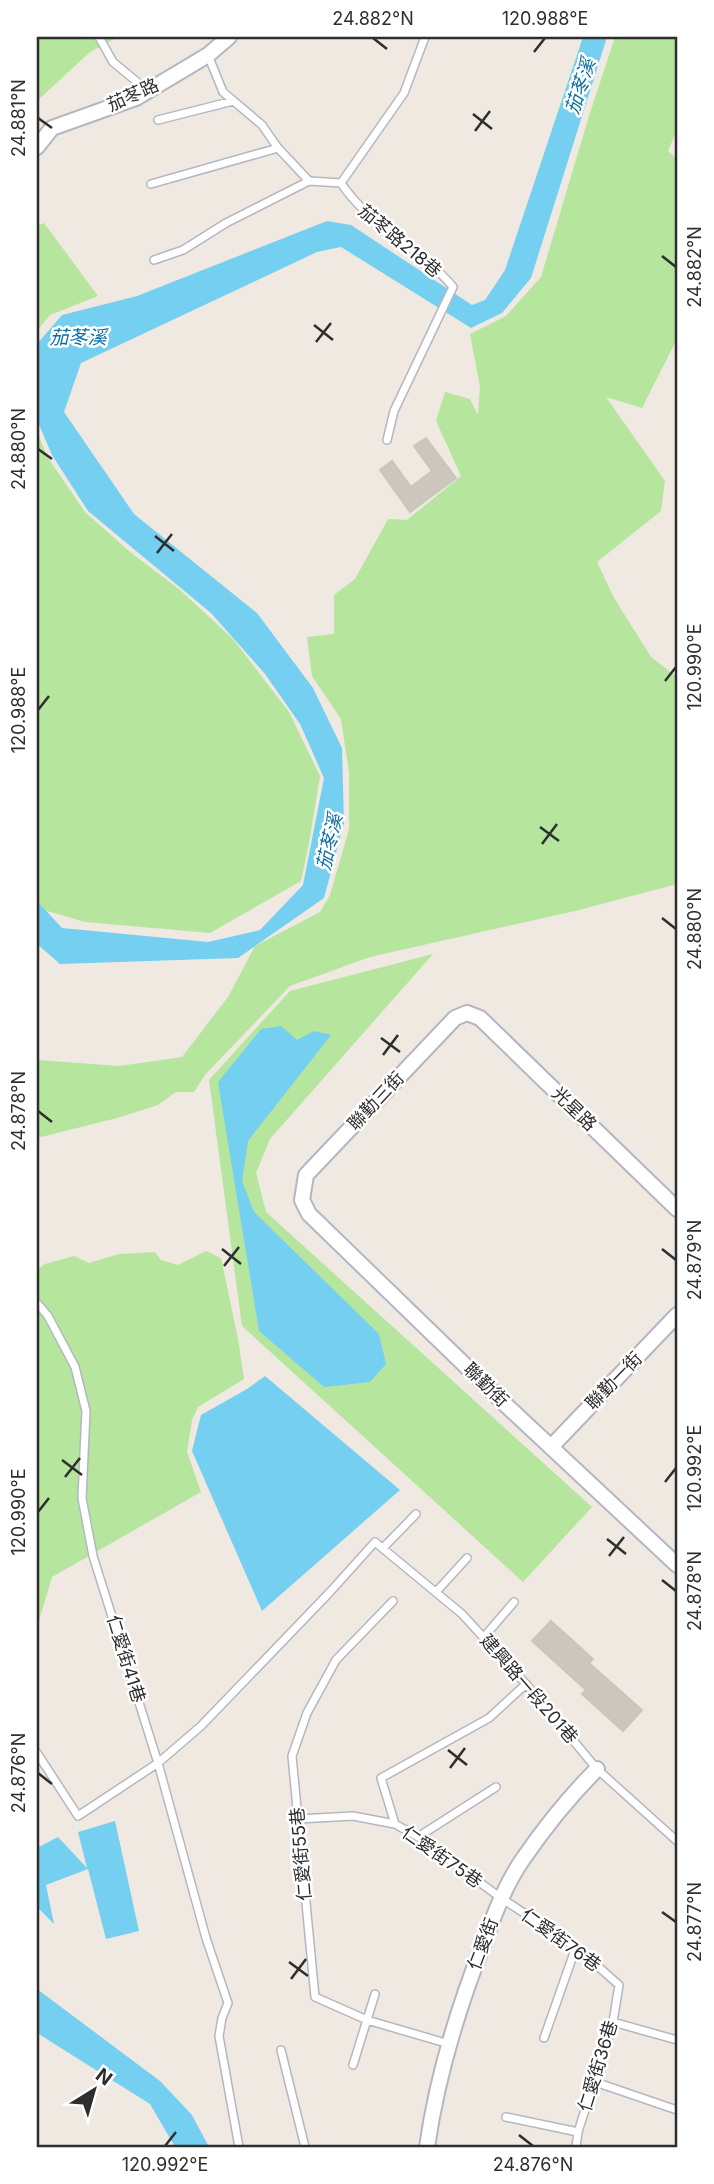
<svg xmlns="http://www.w3.org/2000/svg" width="714" height="2184" font-family="Inter,'Noto Sans TC',sans-serif">
<rect width="100%" height="100%" fill="#efe9e1"/>
<!-- green -->
<path fill="#b6e59e" d="M37,37H118L90,52L37,101Z
M615,37H677V130L668,151L677,159V339L642,408L606,397L665,481L661,511L597,562L614,598L651,657L677,677V884L575,911L370,957L290,986L205,1075L194,1092H176L158,1105L117,1118L37,1138V1060L119,1066L182,1057L228,997L255,946L320,912L330,895L349,829V773L341,719L312,676L307,637L334,634V595L355,579L388,519L407,520L461,476L436,421L445,392L470,399L478,415L480,387L470,334L506,316L541,277L589,116Z
M44,223L98,296L50,315L37,331V226Z
M37,432L48,458L85,512L130,552L180,590L233,639L289,712L320,776L309,843L301,881L210,933L85,922L37,908Z
M433,954L270,1139L256,1173L266,1212L592,1507L523,1582L242,1326L209,1080L290,991Z
M206,1251L221,1258L238,1339L244,1379L198,1407L192,1420L187,1452L201,1492L52,1577L37,1627V1270L45,1264L74,1256L89,1263L119,1254L155,1252L161,1260L178,1265Z"/>
<!-- water -->
<path fill="#75cff0" d="M583,37H607L531,278L502,313L471,328L341,247L317,252L81,363L64,412L134,514L257,613L313,688L342,748L344,823L324,898L238,958L60,964L37,944V901L62,928L208,942L260,930L303,885L324,778L300,724L265,674L211,613L88,511L52,455L37,420V344L62,315L137,296L327,221L351,225L472,305L485,300L505,270Z
M281,1026L297,1040L314,1031L331,1035L248,1141L242,1181L254,1212L379,1334L386,1364L370,1382L324,1387L259,1331L218,1082L261,1029Z
M265,1376L400,1490L262,1611L192,1451L201,1415L247,1389Z
M115,1821L139,1931L106,1939L88,1869L46,1885L54,1924L37,1907V1848L58,1837L87,1868L78,1832Z
M37,1989L160,2081L192,2115L209,2147H175L150,2104L37,2033Z"/>
<!-- building -->
<path fill="#cbc7bf" stroke="#cbc5ba" stroke-width="2" d="M426,438L456,478L410,512L380,470L392,461L411,487L432,471L414,446Z
M551,1621L593,1659L589,1663L642,1710L623,1731L582,1694L586,1690L532,1641Z"/>
<g fill="none" stroke-linecap="round" stroke-linejoin="round">
<!-- lane casing -->
<g stroke="#b4b7c1" stroke-width="10">
<path id="lane" d="M99,37L113,62L148,91
M208,55L223,92L262,125L278,148L309,181L341,183
M158,120L233,101
M341,183C370,227 420,247 453,287L394,411L387,440
M341,183L404,93L425,37
M151,184L278,148
M154,260L183,250L226,223L309,181
M37,1303L48,1316L75,1367L86,1411L82,1498L93,1556L158,1763L206,1938L228,2003L222,2018L219,2036L239,2147
M383,1548L416,1514
M436,1592L467,1558
M393,1601L336,1660L307,1713L292,1756L315,1997L367,2020L449,2044
M484,1637L514,1602
M37,1753L78,1816L158,1763L201,1726L330,1592L375,1542L462,1614L526,1684L597,1769L677,1841
M298,1819L353,1816L395,1824L418,1837L501,1898L576,1947L619,1985L613,2022L578,2132L576,2147
M395,1824L381,1778L489,1718L526,1684
M418,1837L496,1787
M613,2022L677,2040
M544,2038L576,1947
M281,2050L305,2147
M353,2065L375,1994
M595,2082L677,2110
M506,2117L578,2132"/>
</g>
<!-- street casing -->
<g stroke="#b4b7c1" stroke-width="18">
<path id="street" d="M37,147L52,128L136,98L208,55L229,37
M677,1209L480,1018L467,1013L455,1018L306,1175L302,1200L309,1214L507,1406L677,1565
M551,1447L677,1315
M427,2147C437,2077 458,2008 484,1942C495,1913 505,1885 523,1859C545,1827 570,1796 597,1769"/>
</g>
<!-- lane -->
<use href="#lane" stroke="#fff" stroke-width="7"/>
<!-- street -->
<use href="#street" stroke="#fff" stroke-width="14"/>
</g>
<!-- ticks -->
<path fill="none" stroke="#2e2e2e" stroke-width="2.5" d="M373,38L387,49M534,52L545,38M473,114L492,129M38,118L52,128M475,131L490,111M662,256L676,267M314,325L333,340M316,342L331,323M38,449L52,459M155,536L174,551M157,553L172,534M665,681L676,667M38,710L49,696M540,827L559,841M542,844L557,824M662,918L676,929M381,1038L400,1052M383,1055L398,1035M38,1111L52,1122M222,1249L241,1264M662,1249L676,1260M224,1266L239,1247M62,1460L82,1475M65,1477L80,1458M665,1482L676,1468M38,1512L49,1498M607,1539L626,1554M609,1556L624,1537M662,1580L676,1591M448,1750L467,1765M450,1768L465,1748M38,1773L52,1784M662,1912L676,1922M289,1962L308,1976M291,1979L306,1959M519,2135L533,2146M165,2146L176,2132"/>
<g text-anchor="middle" stroke-width="5" stroke-linejoin="round" paint-order="stroke">
<!-- street labels -->
<g font-size="18" fill="#2e2e2e" stroke="#fff">
<text transform="translate(133 95) rotate(-24)" y="6">茄苳路</text>
<text transform="translate(400 241) rotate(40)" y="6">茄苳路218巷</text>
<text transform="translate(376 1101) rotate(-47)" y="6">聯勤三街</text>
<text transform="translate(574 1109) rotate(44)" y="6">光星路</text>
<text transform="translate(614 1381) rotate(-46)" y="6">聯勤一街</text>
<text transform="translate(486 1385) rotate(44)" y="6">聯勤街</text>
<text transform="translate(126 1659) rotate(73)" y="6">仁愛街41巷</text>
<text transform="translate(529 1689) rotate(49)" y="6">建興路一段201巷</text>
<text transform="translate(301 1854) rotate(-95)" y="6">仁愛街55巷</text>
<text transform="translate(442 1857) rotate(35)" y="6">仁愛街75巷</text>
<text transform="translate(561 1940) rotate(36)" y="6">仁愛街76巷</text>
<text transform="translate(483 1944) rotate(-69)" y="6">仁愛街</text>
<text transform="translate(598 2066) rotate(-73)" y="6">仁愛街36巷</text>
</g>
<!-- water labels -->
<g font-size="19" font-style="italic" fill="#0d6fa3" stroke="#fff">
<text transform="translate(580 86) rotate(-72)" y="7">茄苳溪</text>
<text x="78" y="344">茄苳溪</text>
<text transform="translate(329 842) rotate(-77)" y="7">茄苳溪</text>
</g>
</g>
<!-- border -->
<rect width="714" height="2184" fill="none" stroke="#ffffff" stroke-width="77"/>
<!-- north arrow -->
<g transform="translate(94 2090) rotate(37)" stroke="#ffffff" stroke-width="5" paint-order="stroke">
<path d="M0-5L12 26L0 18L-12 26Z" fill="#2e2e2e"/>
<text y="-10" font-size="19" font-weight="bold" text-anchor="middle" fill="#2e2e2e">N</text>
</g>
<rect x="38" y="38" width="638" height="2108" fill="none" stroke="#2e2e2e" stroke-width="2.5"/>
<g font-size="18" text-anchor="middle" fill="#2e2e2e">
<text x="373" y="25">24.882°N</text>
<text x="545" y="25">120.988°E</text>
<text transform="translate(19 118) rotate(-90)" y="6">24.881°N</text>
<text transform="translate(695 267) rotate(-90)" y="6">24.882°N</text>
<text transform="translate(19 449) rotate(-90)" y="6">24.880°N</text>
<text transform="translate(695 667) rotate(-90)" y="6">120.990°E</text>
<text transform="translate(19 710) rotate(-90)" y="6">120.988°E</text>
<text transform="translate(695 929) rotate(-90)" y="6">24.880°N</text>
<text transform="translate(19 1111) rotate(-90)" y="6">24.878°N</text>
<text transform="translate(695 1260) rotate(-90)" y="6">24.879°N</text>
<text transform="translate(695 1468) rotate(-90)" y="6">120.992°E</text>
<text transform="translate(19 1512) rotate(-90)" y="6">120.990°E</text>
<text transform="translate(695 1591) rotate(-90)" y="6">24.878°N</text>
<text transform="translate(19 1773) rotate(-90)" y="6">24.876°N</text>
<text transform="translate(695 1922) rotate(-90)" y="6">24.877°N</text>
<text x="165" y="2171">120.992°E</text>
<text x="533" y="2171">24.876°N</text>
</g>
</svg>
